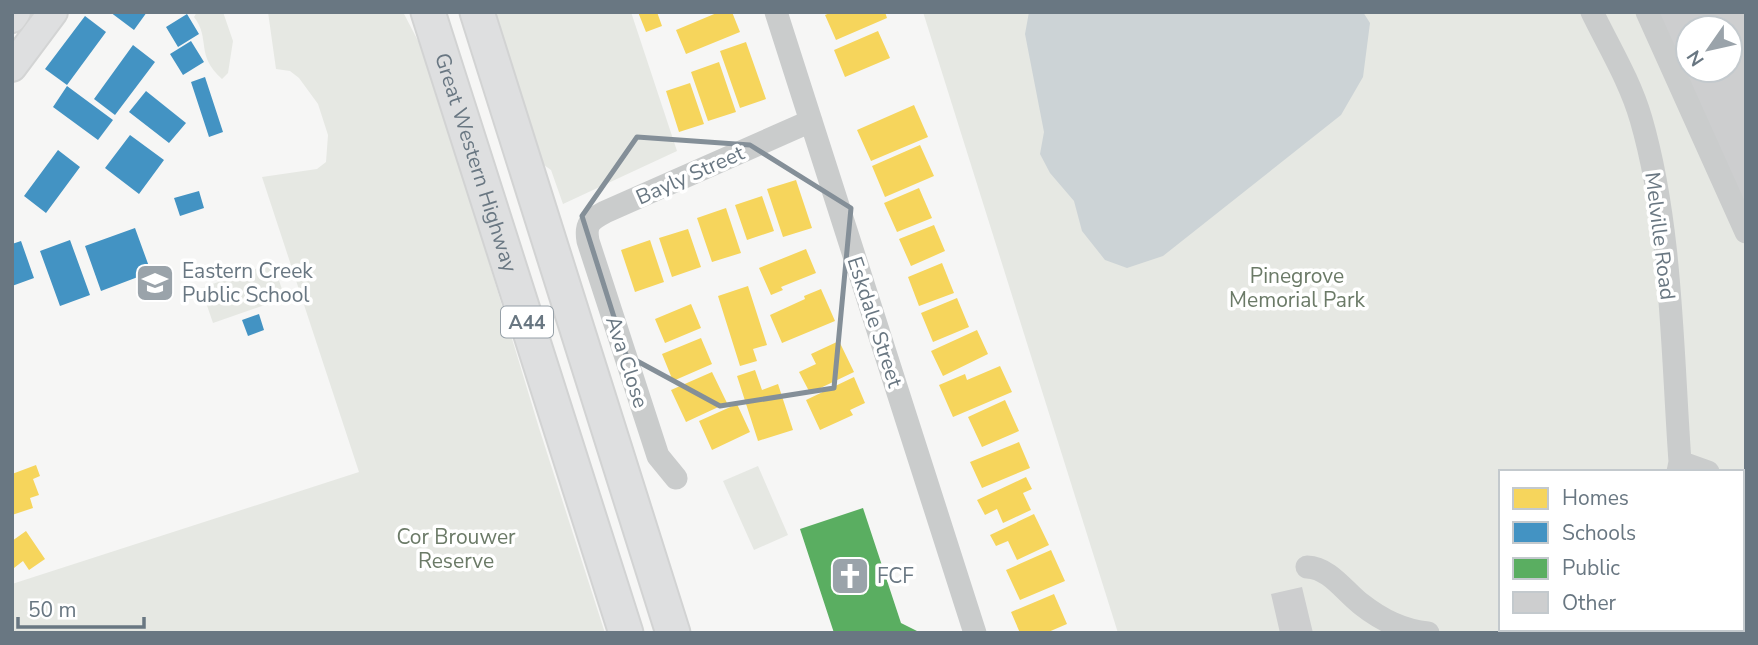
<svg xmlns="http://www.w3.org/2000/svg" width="1758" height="645" font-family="'Nunito Sans',sans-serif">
<rect width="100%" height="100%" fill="#f6f6f5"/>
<!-- green -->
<path fill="#e6e8e3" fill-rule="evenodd" d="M197,12H223L233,41L228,73L222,79C195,55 211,39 194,17Z
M268,12H403L427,58L539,428L605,633H12V584L359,472L262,177L317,169L326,162L328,135L318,104L299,78L290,71L276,69Z
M494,12H631L677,151L563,204L551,170L537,160Z
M923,12H1637L1746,248V633H1118ZM1501,472H1742V629H1501Z
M273,263L285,298L213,323L201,288Z
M758,466L788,535L754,550L723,481Z"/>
<!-- water -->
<path fill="#ccd3d6" d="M1029,12H1363L1370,23L1363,77L1341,115L1163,256L1127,268L1105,260L1082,231L1074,201L1050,173L1040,154L1044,132L1025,34Z"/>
<!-- homes -->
<path fill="#f6d55c" d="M638,12H657L662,26L646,32Z
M719,12H732L740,32L686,54L676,30Z
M832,12H885L887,18L836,40L825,15Z
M878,31L890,58L845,77L834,50Z
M746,42L766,99L740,108L720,51Z
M719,62L736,112L708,121L691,72Z
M690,83L704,124L679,132L666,91Z
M914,105L928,137L871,161L857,130Z
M920,145L934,176L885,197L872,166Z
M796,180L812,228L783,237L767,189Z
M919,188L932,218L897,232L884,203Z
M762,196L774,231L747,240L735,205Z
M726,208L741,253L712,262L697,218Z
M934,225L945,251L911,266L899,239Z
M688,229L701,267L672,277L659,238Z
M650,240L664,282L635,292L621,250Z
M806,249L816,273L781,287L783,290L771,295L759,268Z
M942,263L954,293L919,306L908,277Z
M748,286L767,345L753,349L757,361L740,366L718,296Z
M821,289L835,321L782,343L770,315L805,299L804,296Z
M957,298L969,327L933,342L921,313Z
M691,304L701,328L665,343L655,319Z
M977,330L988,354L943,376L931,351Z
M701,338L712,364L673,381L662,354Z
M839,341L854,372L810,393L799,372L816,364L811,354Z
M1000,366L1012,392L953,417L939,385L965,374L967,380Z
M755,370L762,390L778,384L793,430L758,441L737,376Z
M712,372L727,403L686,422L671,390Z
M854,377L865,403L850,410L853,415L820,430L806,400Z
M1005,400L1019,431L982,447L968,417Z
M737,404L750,432L712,450L699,421Z
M1019,442L1030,468L982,488L970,462Z
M36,465L40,476L33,479L39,495L30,498L33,508L12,515V474Z
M1026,477L1032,489L1023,493L1031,510L1003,523L997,509L985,515L977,500Z
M1034,514L1049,545L1017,560L1008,541L996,546L990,535Z
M26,531L45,559L29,570L23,561L14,568L12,566V541Z
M1051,550L1065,581L1020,600L1006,570Z
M1054,594L1067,624L1046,633H1020L1011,612Z"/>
<!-- schools -->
<path fill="#4393c3" d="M110,12H147L134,30Z
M187,14L199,34L178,47L166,27Z
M85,16L106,32L67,85L45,69Z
M191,41L204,62L183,75L170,54Z
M133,45L155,62L115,115L94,99Z
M205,77L223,132L209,137L191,82Z
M67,86L113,120L98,140L53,107Z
M146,91L186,123L169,143L129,112Z
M130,135L164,160L139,194L105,168Z
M58,150L80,167L46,213L24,196Z
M199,191L204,208L180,216L174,198Z
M135,228L151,272L101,291L85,246Z
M70,240L90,295L60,306L40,251Z
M21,241L34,278L12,286V244Z
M259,314L264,330L248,336L242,320Z"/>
<!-- public -->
<path fill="#5aae61" d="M863,508L901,623L921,633H834L800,529Z"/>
<!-- building -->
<path fill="#cdcecf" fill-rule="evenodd" d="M1654,12H1746V216ZM1688,28H1730V70H1688Z
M1302,587L1313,633H1280L1271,594Z"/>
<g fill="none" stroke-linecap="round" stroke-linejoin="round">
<!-- major casing -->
<g stroke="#d3d4d4" stroke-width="32">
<path id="major" d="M12,18L16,12
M12,67L53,12"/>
</g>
<!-- highway casing -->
<g stroke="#d2d3d3" stroke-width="37">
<g id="highway">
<path id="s1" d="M428,12L626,633"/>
<path d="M477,12L673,633"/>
</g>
</g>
<!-- minor -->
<path stroke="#cacccc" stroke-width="23" d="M776,12L975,633
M1592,12C1609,47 1630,81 1641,119C1672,226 1672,351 1680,462L1678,472
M1647,12L1746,232
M1680,462L1708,472
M676,478L658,456L588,241C585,224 590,220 605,212L811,121
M1742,484L1746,485
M1307,567C1330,568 1344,591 1361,604C1380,619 1404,631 1428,633
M1614,633L1616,629"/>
<!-- major -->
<use href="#major" stroke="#dedfe0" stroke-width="28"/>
<!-- highway -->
<use href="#highway" stroke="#dedfe0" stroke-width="33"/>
</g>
<!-- marked area -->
<path fill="none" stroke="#848f98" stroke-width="5" stroke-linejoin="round" d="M637,137L750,145L851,208L834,388L720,406L626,355L582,216Z"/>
<!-- icons -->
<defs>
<g id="school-square" transform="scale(2.0125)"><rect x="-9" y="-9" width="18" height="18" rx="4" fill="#9aa3aa" stroke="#fff"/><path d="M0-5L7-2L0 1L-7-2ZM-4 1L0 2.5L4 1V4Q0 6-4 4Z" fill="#fff"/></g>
<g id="church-square" transform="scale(2.0125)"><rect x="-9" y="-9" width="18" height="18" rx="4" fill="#9aa3aa" stroke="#fff"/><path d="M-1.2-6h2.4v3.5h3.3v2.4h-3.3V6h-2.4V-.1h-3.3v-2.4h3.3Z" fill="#fff"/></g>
</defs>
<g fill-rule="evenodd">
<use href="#school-square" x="155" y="283"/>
<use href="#church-square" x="850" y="576"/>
</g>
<g text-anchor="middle" stroke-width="7" stroke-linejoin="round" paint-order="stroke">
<!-- shield labels -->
<rect fill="#fff" stroke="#96a0a8" stroke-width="2" x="501" y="306.5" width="52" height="31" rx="5"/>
<g font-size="19" font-weight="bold" fill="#697782">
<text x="527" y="329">A44</text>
</g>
<!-- street labels -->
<g font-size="21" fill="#697782" stroke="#fff">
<text dy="7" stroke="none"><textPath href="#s1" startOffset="158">Great Western Highway</textPath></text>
<text transform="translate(690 175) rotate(-24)" y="7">Bayly Street</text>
<text transform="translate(1660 236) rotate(83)" y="7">Melville Road</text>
<text transform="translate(875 322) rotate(72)" y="7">Eskdale Street</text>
<text transform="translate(627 362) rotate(72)" y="7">Ava Close</text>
</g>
<!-- poi labels -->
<g font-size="21" fill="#697782" stroke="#fff" text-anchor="start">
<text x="182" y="278">Eastern Creek<tspan x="182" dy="24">Public School</tspan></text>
<text x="877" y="583">FCF</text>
</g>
<!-- park labels -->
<g font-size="21" fill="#6b7a67" stroke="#fff">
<text x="1297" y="283">Pinegrove<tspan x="1297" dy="24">Memorial Park</tspan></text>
<text x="456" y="544">Cor Brouwer<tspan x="456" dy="24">Reserve</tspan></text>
</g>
</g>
<!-- border -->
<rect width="1758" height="645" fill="none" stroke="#697782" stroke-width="28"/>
<!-- legend -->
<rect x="1499" y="470" width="245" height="161" fill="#ffffff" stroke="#c3c9cd" stroke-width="2"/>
<rect x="1513" y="488" width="35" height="21" fill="#f6d55c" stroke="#c3c9cd" stroke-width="2"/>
<text x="1562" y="505" font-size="21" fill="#697782">Homes</text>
<rect x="1513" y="522" width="35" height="21" fill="#4393c3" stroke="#c3c9cd" stroke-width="2"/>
<text x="1562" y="540" font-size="21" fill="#697782">Schools</text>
<rect x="1513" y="558" width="35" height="21" fill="#5aae61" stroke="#c3c9cd" stroke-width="2"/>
<text x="1562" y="575" font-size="21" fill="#697782">Public</text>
<rect x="1513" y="592" width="35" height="21" fill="#cdcecf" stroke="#c3c9cd" stroke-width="2"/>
<text x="1562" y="610" font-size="21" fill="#697782">Other</text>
<!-- north arrow -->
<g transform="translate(1709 49) rotate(236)"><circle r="33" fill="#ffffff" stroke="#c3c9cd" stroke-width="2"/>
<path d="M0-5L12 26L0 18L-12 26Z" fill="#9aa3aa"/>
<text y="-10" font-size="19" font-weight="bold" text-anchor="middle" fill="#697782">N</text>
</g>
<!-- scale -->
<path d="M18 617v10h126v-10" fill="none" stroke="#697782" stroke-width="3.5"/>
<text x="28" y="617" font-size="21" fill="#697782" stroke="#ffffff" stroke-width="5" paint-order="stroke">50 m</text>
</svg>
